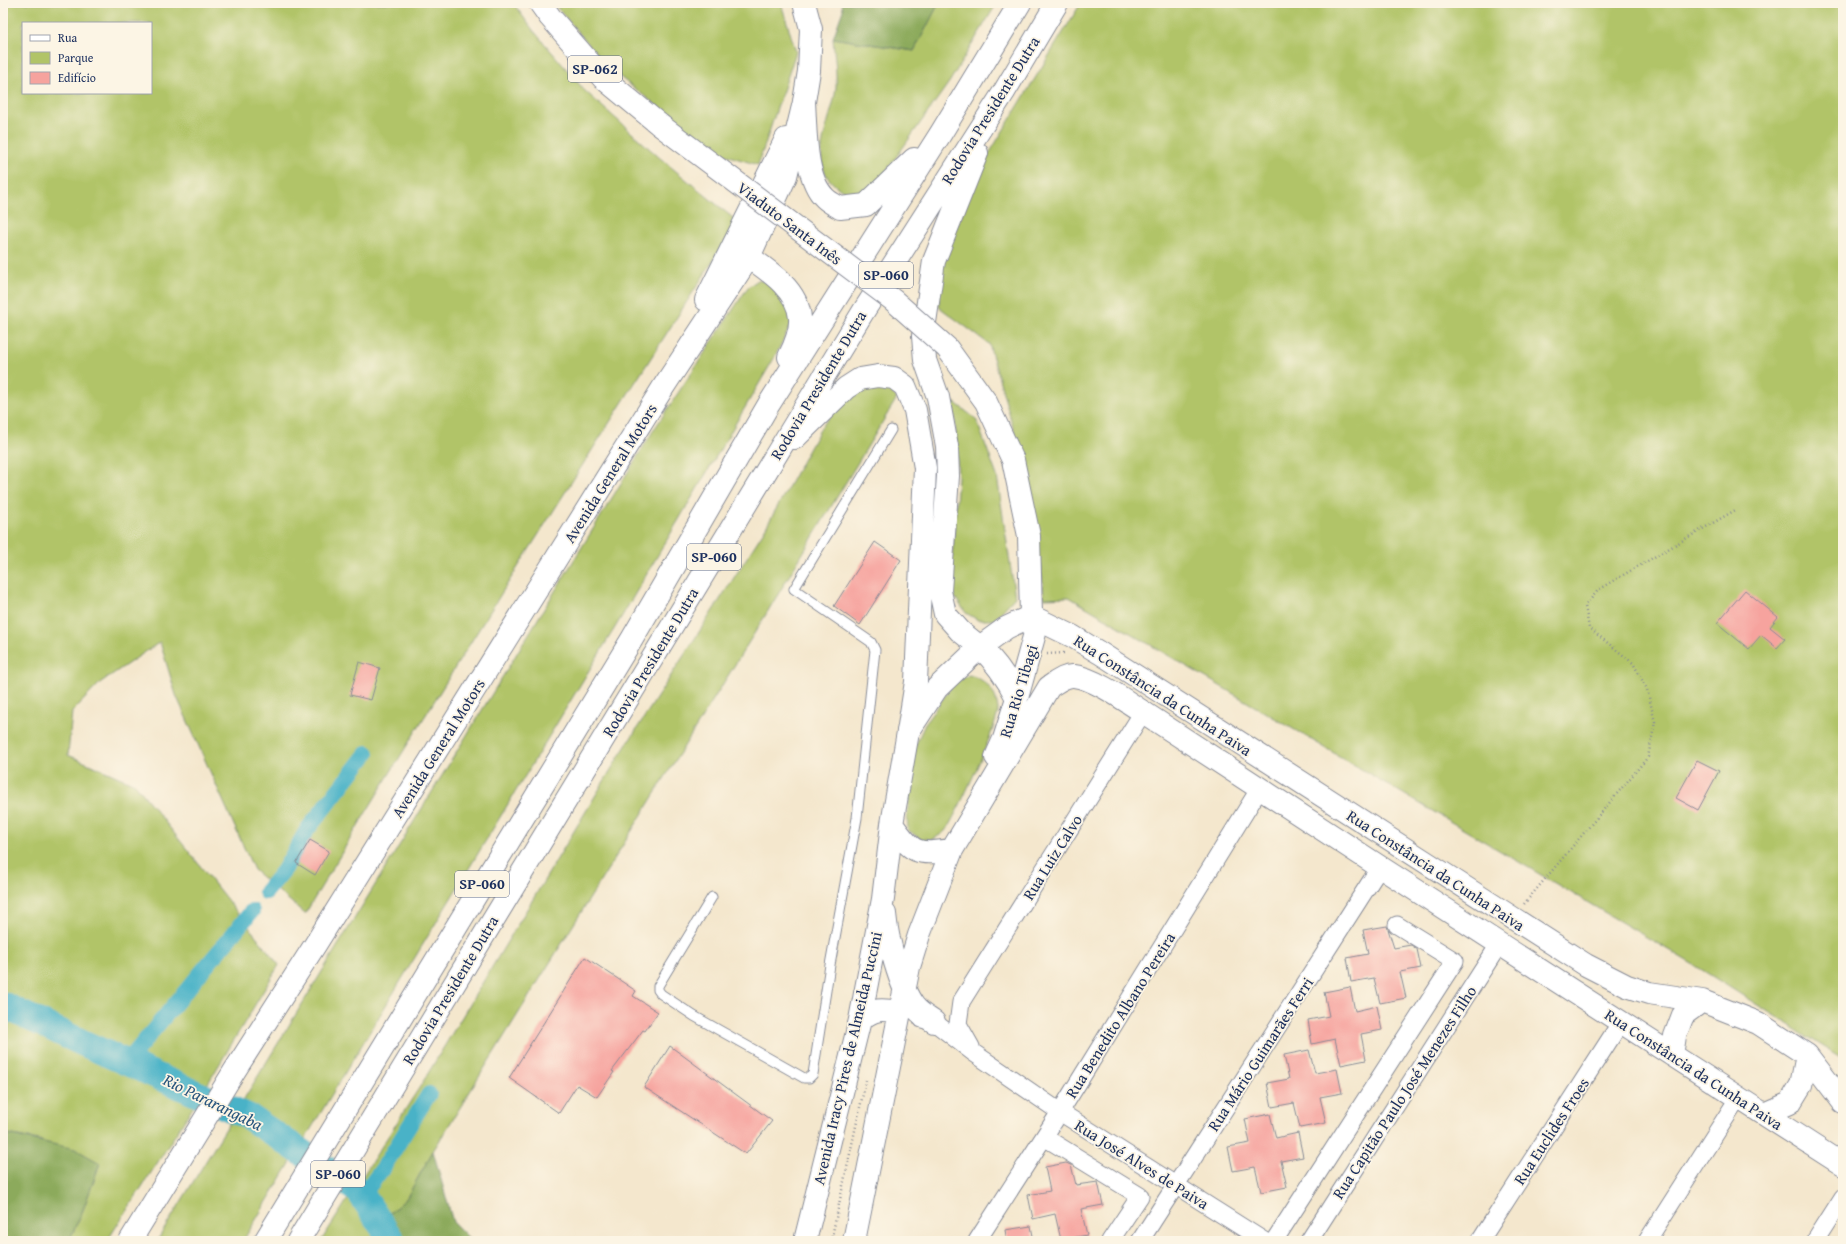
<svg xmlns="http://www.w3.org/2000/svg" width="1846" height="1244" font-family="'Gentium Book Plus',serif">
<rect width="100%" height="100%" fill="#fcf5e5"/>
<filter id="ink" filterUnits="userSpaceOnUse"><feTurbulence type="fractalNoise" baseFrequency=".025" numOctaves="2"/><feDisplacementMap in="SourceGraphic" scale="8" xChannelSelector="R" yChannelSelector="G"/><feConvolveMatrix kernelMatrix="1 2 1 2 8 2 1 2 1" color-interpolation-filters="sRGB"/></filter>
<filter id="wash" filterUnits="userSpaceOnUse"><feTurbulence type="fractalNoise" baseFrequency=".012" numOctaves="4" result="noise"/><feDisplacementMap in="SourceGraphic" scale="16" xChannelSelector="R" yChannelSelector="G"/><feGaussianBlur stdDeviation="0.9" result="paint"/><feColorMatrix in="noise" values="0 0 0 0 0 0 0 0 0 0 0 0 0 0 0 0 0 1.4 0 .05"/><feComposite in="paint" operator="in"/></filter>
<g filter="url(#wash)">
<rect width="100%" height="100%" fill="#f4e7cd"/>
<!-- green -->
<path fill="#b1c468" stroke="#667a63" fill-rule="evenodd" d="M3,3H513L533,30L585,91L660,158L738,222C591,451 444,680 305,914L254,870L176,695L160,642L101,682L72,712L68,755L135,784L279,965L201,1095L107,1241H69L83,1210L100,1163L39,1140L3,1133ZM23,23H151V93H23Z
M553,3H781L796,52L758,165L716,152L611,70Z
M939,3H997L950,81L880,180C869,190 858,200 843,191C801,166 833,122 836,87C837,71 834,54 833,38L914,51Z
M1081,3H1843V1059L1699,968L1069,597L1044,598L1042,577L1021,455L989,344L939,307V290L943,257L984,162Z
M758,280L774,284L789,297L792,323L773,360L622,616L243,1241H157L653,431L748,287Z
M876,385L889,390L897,398L757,629L433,1151L406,1199L379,1222V1241H321L421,1085L618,758L764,531L822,426L848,394Z
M954,402L976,419L997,476L1015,597L994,620H978L966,613L954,596L951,575L958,477Z
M969,675C986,679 996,691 998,709C1000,720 954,822 945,831C941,835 934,838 930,842L919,838L908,830L907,816L916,744L926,722L954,683Z"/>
<!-- forest -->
<path fill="#8caa5c" stroke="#546c5d" d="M842,3H939L914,51L833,38L843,10Z
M3,1133L75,1149L100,1163L83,1210L69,1241H3Z
M433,1151L453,1222L472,1241H392L379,1222L406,1199Z"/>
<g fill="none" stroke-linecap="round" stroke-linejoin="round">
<!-- canal -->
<path stroke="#49b2c7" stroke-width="16" d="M266,892L284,870L307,830L367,753
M127,1062L252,911
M362,1196L383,1168L429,1094"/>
<!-- river -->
<path stroke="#49b2c7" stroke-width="27" d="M3,1005L83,1043L249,1117L359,1191L392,1241"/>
</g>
<g id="blocks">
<!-- building -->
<path fill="#f6a39e" d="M875,542L901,560L860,625L834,606Z
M1745,590L1778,617L1770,627L1785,639L1777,648L1761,635L1749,649L1717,623Z
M359,662L380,668L371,700L350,695Z
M1697,760L1719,771L1698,810L1676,798Z
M310,840L329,851L315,875L296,863Z
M1387,926L1394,948L1411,945L1417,949L1421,968L1400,972L1406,998L1380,1003L1374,978L1351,982L1347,958L1368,954L1363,930Z
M585,957L636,991L633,996L658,1012L645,1031L643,1030L612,1071L614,1072L597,1097L577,1085L559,1113L509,1078Z
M1350,987L1355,1011L1377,1006L1382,1030L1361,1034L1366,1060L1341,1065L1335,1039L1312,1044L1308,1020L1329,1016L1324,992Z
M670,1046L772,1121L746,1154L644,1087Z
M1309,1050L1315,1073L1337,1069L1342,1093L1320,1097L1326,1123L1300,1128L1294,1103L1272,1107L1267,1083L1289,1079L1284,1055Z
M1270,1114L1276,1138L1298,1133L1303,1157L1281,1161L1287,1187L1261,1192L1255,1167L1233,1171L1228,1147L1250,1143L1245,1119Z
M1066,1163L1071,1165L1076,1185L1098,1182L1103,1205L1081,1209L1087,1235L1061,1240L1055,1214L1033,1219L1028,1195L1050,1191L1045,1167Z
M1031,1226L1034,1241H1007L1005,1230Z"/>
</g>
</g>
<g filter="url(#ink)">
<use href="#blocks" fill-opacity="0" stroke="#888b96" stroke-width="1"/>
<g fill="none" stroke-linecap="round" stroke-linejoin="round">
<!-- service casing -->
<g stroke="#888b96" stroke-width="11">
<path id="service" d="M712,897L658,986V990L661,994L694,1016L804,1078H809L813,1074L830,965L857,818L875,650L871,642L794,589L891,430"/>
</g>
<!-- minor casing -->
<g stroke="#888b96" stroke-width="19">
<path id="minor" d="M922,1019L934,1022L974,1053L1060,1112L1264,1241
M971,1047L958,1024L961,1002L1143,712
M1044,1137L1140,1196L1110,1241
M977,1241L1060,1112L1260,788
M1140,1241L1380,867
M1274,1241L1455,961L1397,925
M1309,1241L1500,943
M1480,1241L1621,1022
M1647,1241L1739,1097
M1815,1241L1843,1197"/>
</g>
<!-- tertiary casing -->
<g stroke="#888b96" stroke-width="24">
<path id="tertiary" d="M1031,616L1072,636L1100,653L1586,965L1627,986L1649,993L1702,1001L1758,1023L1807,1055L1843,1102
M1143,712L1380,867L1843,1165
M1672,1055L1675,1036L1683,1015L1702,1001
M1765,1114L1790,1103L1801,1085L1807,1055"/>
</g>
<!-- primary casing -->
<g stroke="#888b96" stroke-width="24">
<path id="primary" d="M540,3L550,17L603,78L660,125
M706,300L786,139
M980,647C996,662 1007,678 1017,698
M996,757L1004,739L1017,698L1035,633L1031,616L1029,536L1013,460
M892,824C913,854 916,855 952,850
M885,914C887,938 900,988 914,1006C919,1013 927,1017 934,1022
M860,1020C875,1008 881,1009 900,1012
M130,1241L235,1070L315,945L664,386L749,257L786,176L804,102L809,71L811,29L804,3
M805,1241L860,1020L883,899L892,824L908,732L937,688L980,647L1006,628L1031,616
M854,1241L909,967L919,935L952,850L1049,687C1057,682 1065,675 1074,676C1094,678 1126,701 1143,712"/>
</g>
<!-- motorway casing -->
<g stroke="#888b96" stroke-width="24">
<path id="motorway" d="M804,102C806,129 804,178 825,198C829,202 835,205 840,208L866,205L914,159
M977,153L934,261L923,336L925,360L938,397L947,446L948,476L940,591L945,614L960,631L980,647
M749,257C769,271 798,290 800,318C801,331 795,345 789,357
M795,438L846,388L860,379L878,376L894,378L905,386L915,410L925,468L916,682L908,732
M265,1241L632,639L769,404L941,133L1020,3
M298,1241L863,312L1004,92L1057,3"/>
</g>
<!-- path -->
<path stroke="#888b96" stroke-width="2.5" stroke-dasharray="1 3" stroke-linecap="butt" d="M1047,654L1064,653
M1524,904L1648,757L1655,722L1647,689L1633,663L1589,628L1585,606L1599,589L1737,509
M831,1241L866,1080"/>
<!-- service -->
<use href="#service" stroke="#fff" stroke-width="9"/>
<!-- minor -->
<use href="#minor" stroke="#fff" stroke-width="17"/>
<!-- tertiary -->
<use href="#tertiary" stroke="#fff" stroke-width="22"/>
<!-- primary -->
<use href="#primary" stroke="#fff" stroke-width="22"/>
<!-- motorway -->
<use href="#motorway" stroke="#fff" stroke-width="22"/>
<!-- primary-bridge casing -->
<g stroke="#888b96" stroke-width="24" stroke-linecap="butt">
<path id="primary-bridge" d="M660,125L893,300L947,348L986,402L1013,460"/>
</g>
<!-- primary-bridge -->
<use href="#primary-bridge" stroke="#fff" stroke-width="22"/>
</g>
</g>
<g text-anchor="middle" stroke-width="3.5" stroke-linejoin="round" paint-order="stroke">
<!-- shield labels -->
<g fill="#fcf5e5" stroke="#5e6a86" stroke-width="1">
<rect x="568" y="56" width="54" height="26" rx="3"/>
<rect x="859" y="262" width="54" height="26" rx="3"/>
<rect x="687" y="544" width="54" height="26" rx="3"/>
<rect x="455" y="871" width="54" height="26" rx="3"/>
<rect x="311" y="1161" width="54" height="26" rx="3"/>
</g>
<g font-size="15" font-weight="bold" fill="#1b2f5e">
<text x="595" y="74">SP-062</text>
<text x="886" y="280">SP-060</text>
<text x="714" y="562">SP-060</text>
<text x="482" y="889">SP-060</text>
<text x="338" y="1179">SP-060</text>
</g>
<!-- street labels -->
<g font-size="16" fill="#1b2f5e" stroke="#fcf5e5">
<text transform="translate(990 110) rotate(-58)" y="6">Rodovia Presidente Dutra</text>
<text transform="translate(790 223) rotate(37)" y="6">Viaduto Santa Inês</text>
<text transform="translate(818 385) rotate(-59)" y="6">Rodovia Presidente Dutra</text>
<text transform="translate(610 473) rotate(-58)" y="6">Avenida General Motors</text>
<text transform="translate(650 662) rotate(-59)" y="6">Rodovia Presidente Dutra</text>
<text transform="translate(1018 691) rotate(-73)" y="6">Rua Rio Tibagi</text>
<text transform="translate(1163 695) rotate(33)" y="6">Rua Constância da Cunha Paiva</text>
<text transform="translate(438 748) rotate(-58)" y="6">Avenida General Motors</text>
<text transform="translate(1052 857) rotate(-58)" y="6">Rua Luiz Calvo</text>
<text transform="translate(1436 870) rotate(33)" y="6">Rua Constância da Cunha Paiva</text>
<text transform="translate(450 990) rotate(-59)" y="6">Rodovia Presidente Dutra</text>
<text transform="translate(1120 1015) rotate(-58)" y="6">Rua Benedito Albano Pereira</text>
<text transform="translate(1260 1054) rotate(-57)" y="6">Rua Mário Guimarães Ferri</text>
<text transform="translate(847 1058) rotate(-77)" y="6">Avenida Iracy Pires de Almeida Puccini</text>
<text transform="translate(1694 1069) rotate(33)" y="6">Rua Constância da Cunha Paiva</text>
<text transform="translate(1404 1092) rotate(-57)" y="6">Rua Capitão Paulo José Menezes Filho</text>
<text transform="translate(1551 1131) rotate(-57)" y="6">Rua Euclides Froes</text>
<text transform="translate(1142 1164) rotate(32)" y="6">Rua José Alves de Paiva</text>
</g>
<!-- water labels -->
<g font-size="17" font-style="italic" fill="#29567e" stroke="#fcf5e5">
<text transform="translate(213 1102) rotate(26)" y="6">Rio Pararangaba</text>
</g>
</g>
<!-- margin -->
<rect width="1846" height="1244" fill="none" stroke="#fcf5e5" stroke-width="16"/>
<!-- legend -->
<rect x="22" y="22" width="130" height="72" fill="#fcf5e5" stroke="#a2a6af"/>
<rect x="30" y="35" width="20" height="6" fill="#ffffff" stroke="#a2a6af"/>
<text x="58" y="42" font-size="12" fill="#1b2f5e">Rua</text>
<rect x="30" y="52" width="20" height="12" fill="#b1c468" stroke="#a2a6af"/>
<text x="58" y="62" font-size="12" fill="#1b2f5e">Parque</text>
<rect x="30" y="72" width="20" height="12" fill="#f6a39e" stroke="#a2a6af"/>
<text x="58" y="82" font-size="12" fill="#1b2f5e">Edifício</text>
</svg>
